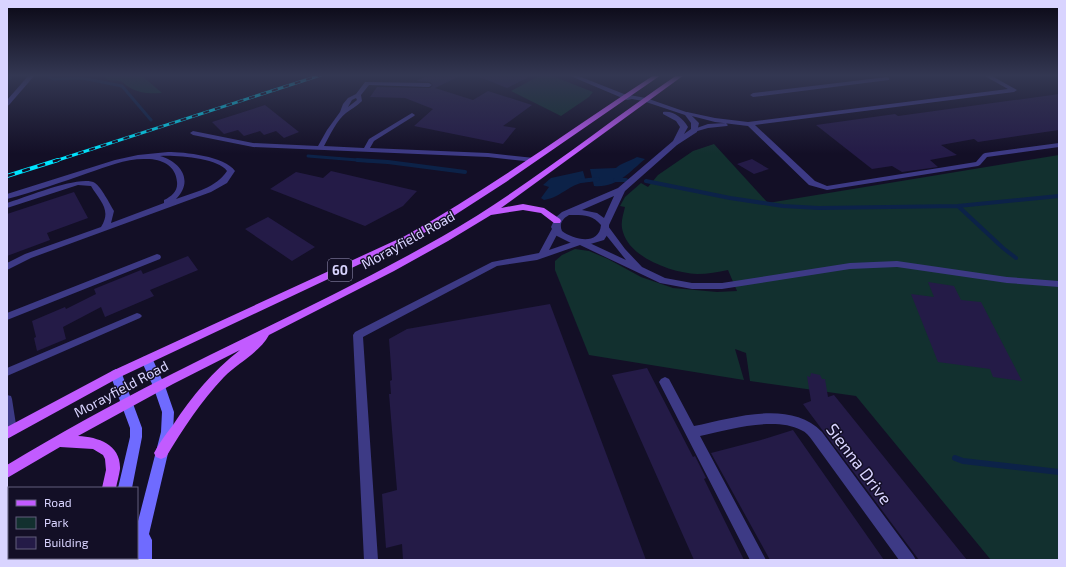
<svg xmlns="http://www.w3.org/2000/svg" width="1066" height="567" font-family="'Exo 2',sans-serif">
<rect width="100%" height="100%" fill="#130f26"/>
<!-- green -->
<path fill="#12302f" d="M103,75H141L162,93C145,94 134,93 121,81L108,80Z
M541,75H550L593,92L589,97L561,116L511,91Z
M714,144L768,203L1059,155V560H991L856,396L750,381L746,353L735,349L744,380L589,355L555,270V261L562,255L575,249L589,251L608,259L641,277L673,288L717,292L737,291L728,270C718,272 708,274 697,274C673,273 630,258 623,232C620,223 623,216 625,207L620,206L625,197L641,183L648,187L658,175L693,151Z"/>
<!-- water -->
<path fill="#0c2248" d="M637,157L645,159C628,173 617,188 594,186L590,169L616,168C621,163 630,161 637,157Z
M583,171L586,182C569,184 562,197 544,200L541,198L549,187L543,185L551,178Z"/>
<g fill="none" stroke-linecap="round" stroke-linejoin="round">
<!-- stream-far2 -->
<path stroke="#0c2248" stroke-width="3" d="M49,77L54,79L82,78L122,86L151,120
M7,78H11
M308,156L370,161"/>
<!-- stream-far1 -->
<path stroke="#0c2248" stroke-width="4" d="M357,160L388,162L465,172
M615,180H626
M580,181L598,179
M646,181L730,198L783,206L819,208L958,206L1059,196
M958,206L1003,248L1016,258"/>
<!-- stream -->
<path stroke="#0c2248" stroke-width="6" d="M955,458L963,461L1059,472"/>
</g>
<!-- building -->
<path fill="#241b47" d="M429,75H462L435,88L473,100L488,91L532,105L503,126L516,128L503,144L414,126L433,109L405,98L370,97L377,87L430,88L433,85L430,82L416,81Z
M474,75H533L507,88Z
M1059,94V130L978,142L974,139L941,145L957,155L930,160L938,167L902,172L892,166L872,169L816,125L895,114L898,116Z
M265,105L299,132L284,138L276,131L264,135L260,131L244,136L238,130L224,134L212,122Z
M752,159L769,169L754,174L737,164Z
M331,171L417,191L403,206L365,226L270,189L296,172L323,178Z
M74,192L88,218L47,233L50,240L7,256V214Z
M268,217L315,247L292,261L245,229Z
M188,256L198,270L150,290L154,296L105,317L101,307L63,327L66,339L37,351L34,338L36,337L32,321L65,307L66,309L96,294L94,289L141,270L143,274Z
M928,282L954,286L961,300L981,302L1022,381L993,377L990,369L938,362L911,294L934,297Z
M550,304L646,560H403L402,544L386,548L382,494L397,490L389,394H391L390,381L392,380L389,339L407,329Z
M647,368L693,457L695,456L706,478L704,479L744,560H694L612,375Z
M811,373L820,375L822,379H825L828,397L834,395L967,560H919L803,404L811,401L807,376L810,377Z
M793,430L884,560H770L711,453L761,440Z"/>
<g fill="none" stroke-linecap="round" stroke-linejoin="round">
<!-- service -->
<path fill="#3d3a85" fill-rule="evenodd" d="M983,75H990L1017,90L1014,92L755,125L815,181L827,186L976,162L983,154L985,153L1059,143V147L987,157L980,165L978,166L827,190L809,185L748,126L715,122L684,114L687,112L715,118L748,122L1008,89Z
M887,77L889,78V80L753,97L750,95L753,93Z
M365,82L429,83L432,85L429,87L369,85L361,95L362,101C357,106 351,109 346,113C337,120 330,135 324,146L364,148L369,139L412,113L415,115L414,116L374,141L370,148L488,153L534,158L537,160L534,162L488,157L253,147L193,135L190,133L193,131L253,143L318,146L327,130L340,112L343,104L348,98L356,94ZM356,98L357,100L348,107L352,100Z
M725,123L728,125L727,126L708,128L694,132L691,130L708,124Z
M168,152C184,152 225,156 235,171L227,183L211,192L31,258L7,270V263L25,254L101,227C112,210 100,201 91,186L78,185L7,208V203C24,198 81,174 95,183C101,187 110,204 114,211L111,223L164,203V200C172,196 178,191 177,182C176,164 159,158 144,159C125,159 106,167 88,173C62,182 34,192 7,199V194L115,160L138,155ZM160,156C176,155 218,158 227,171C216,188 195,192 176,199C194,181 181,162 160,156Z
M602,226H608L625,249L642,267L665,278L692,283H722L850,263L897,261L1007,277L1059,281V287L1007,283L897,267L850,269L722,289H692L660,283L580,245L537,260L497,266L363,337L378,560H364L353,335L355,332L492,262L539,253L553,227H559L560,229L549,250L581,239L626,260L602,230L601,228Z
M157,254L160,255L161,257L160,259L7,320V313Z
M137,313L140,314L142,316L140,318L7,376V368Z
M7,395L11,396L12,399L17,431L15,434L11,436L7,435Z"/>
<!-- minor -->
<path fill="#3d3a85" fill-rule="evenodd" d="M568,75H576L624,94L646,98L689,113L699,123L697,132L677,145L625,191L609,225V232L604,240L587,245L571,243L555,235L551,227L555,218L562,212L618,188L673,141L680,127L676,121L663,114V112C673,110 683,118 688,127L684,134L691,129V123L685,115L643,101L632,99L627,100ZM614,196L604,218L597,213L582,210ZM569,215C582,215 592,214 601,225C599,246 574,240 562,231C559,224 562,219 569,215Z
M665,377L669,379L694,426C733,418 790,399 822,432L913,555L916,560H899L812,440C809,436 806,432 801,430C774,416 728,430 700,436L766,560H750L659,382L661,379Z"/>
<!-- tertiary -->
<path fill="#3d3a85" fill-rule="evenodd" d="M29,75H35L9,105L7,106V100Z"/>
<!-- secondary -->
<path fill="#6f6bff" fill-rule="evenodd" d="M147,356L151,357L153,360L165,386L174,412L173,432L149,534L152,540V560H133L131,558H137V525L161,432L162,412L153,386L141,360L143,357Z
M116,369L120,371L122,374L142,428V437L132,488H118L130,437V428L110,374L112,371Z
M89,558H103L104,560H88Z"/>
<!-- primary -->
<path fill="#c25bff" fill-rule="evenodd" d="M654,75H661L506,182L444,222L411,240L120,377L7,439V427L112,371L405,236C491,188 571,129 654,75Z
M677,75H684L501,208L523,204L544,208L560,219L561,221L560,223H554L541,213L523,210L491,215L448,241L394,271L269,335C259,353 238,363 224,377C201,401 183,429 166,457L161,459L156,457L154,453C159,443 166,434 173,425C192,396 213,371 240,350L173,384L78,436C99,437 121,445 120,469C119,476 117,482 116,488H102L106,470L105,459L103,455L93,449L60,447L7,478V465C58,434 111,405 164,378C257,331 352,288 443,236C525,189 599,128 677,75Z"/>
<!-- rail-far1 casing -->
<g stroke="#00e5ff" stroke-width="3">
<path id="rail-far1" d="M55,161L321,75"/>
</g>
<!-- rail casing -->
<g stroke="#00e5ff" stroke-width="4">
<path id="rail" d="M7,176L58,160"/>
</g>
<!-- rail-far1 -->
<use href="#rail-far1" stroke="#130f26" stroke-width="2" stroke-dasharray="6" stroke-linecap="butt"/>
<!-- rail -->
<use href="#rail" stroke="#130f26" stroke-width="2.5" stroke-dasharray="8" stroke-linecap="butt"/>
</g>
<!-- sky -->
<linearGradient id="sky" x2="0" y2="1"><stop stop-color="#0a0815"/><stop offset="0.49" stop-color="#333752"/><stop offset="1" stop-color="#333752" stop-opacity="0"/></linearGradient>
<rect width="1066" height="154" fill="url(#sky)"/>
<g text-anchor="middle" stroke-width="3" stroke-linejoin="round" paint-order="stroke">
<!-- shield labels -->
<rect fill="#130f26" stroke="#9e99be" stroke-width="1" x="328" y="259" width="24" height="22" rx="3"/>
<g font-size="13" font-weight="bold" fill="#d9d4ff">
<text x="340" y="275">60</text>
</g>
<!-- street labels -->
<g font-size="14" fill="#d9d4ff" stroke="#130f26">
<text transform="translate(408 240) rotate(-29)" y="5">Morayfield Road</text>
<text transform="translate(121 389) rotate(-28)" y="5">Morayfield Road</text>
</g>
<!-- near-street labels -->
<g font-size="17" fill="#d9d4ff" stroke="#130f26">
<text transform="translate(859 464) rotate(53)" y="6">Sienna Drive</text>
</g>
</g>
<!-- border -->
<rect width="1066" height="567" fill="none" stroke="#d9d4ff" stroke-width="16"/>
<!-- legend -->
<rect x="8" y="487" width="130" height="72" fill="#130f26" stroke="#625e7d"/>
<rect x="16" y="500" width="20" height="6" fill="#c25bff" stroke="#625e7d"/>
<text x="44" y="507" font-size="12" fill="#d9d4ff">Road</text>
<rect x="16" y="517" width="20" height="12" fill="#12302f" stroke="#625e7d"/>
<text x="44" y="527" font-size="12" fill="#d9d4ff">Park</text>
<rect x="16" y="537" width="20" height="12" fill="#241b47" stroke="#625e7d"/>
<text x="44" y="547" font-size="12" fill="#d9d4ff">Building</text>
</svg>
